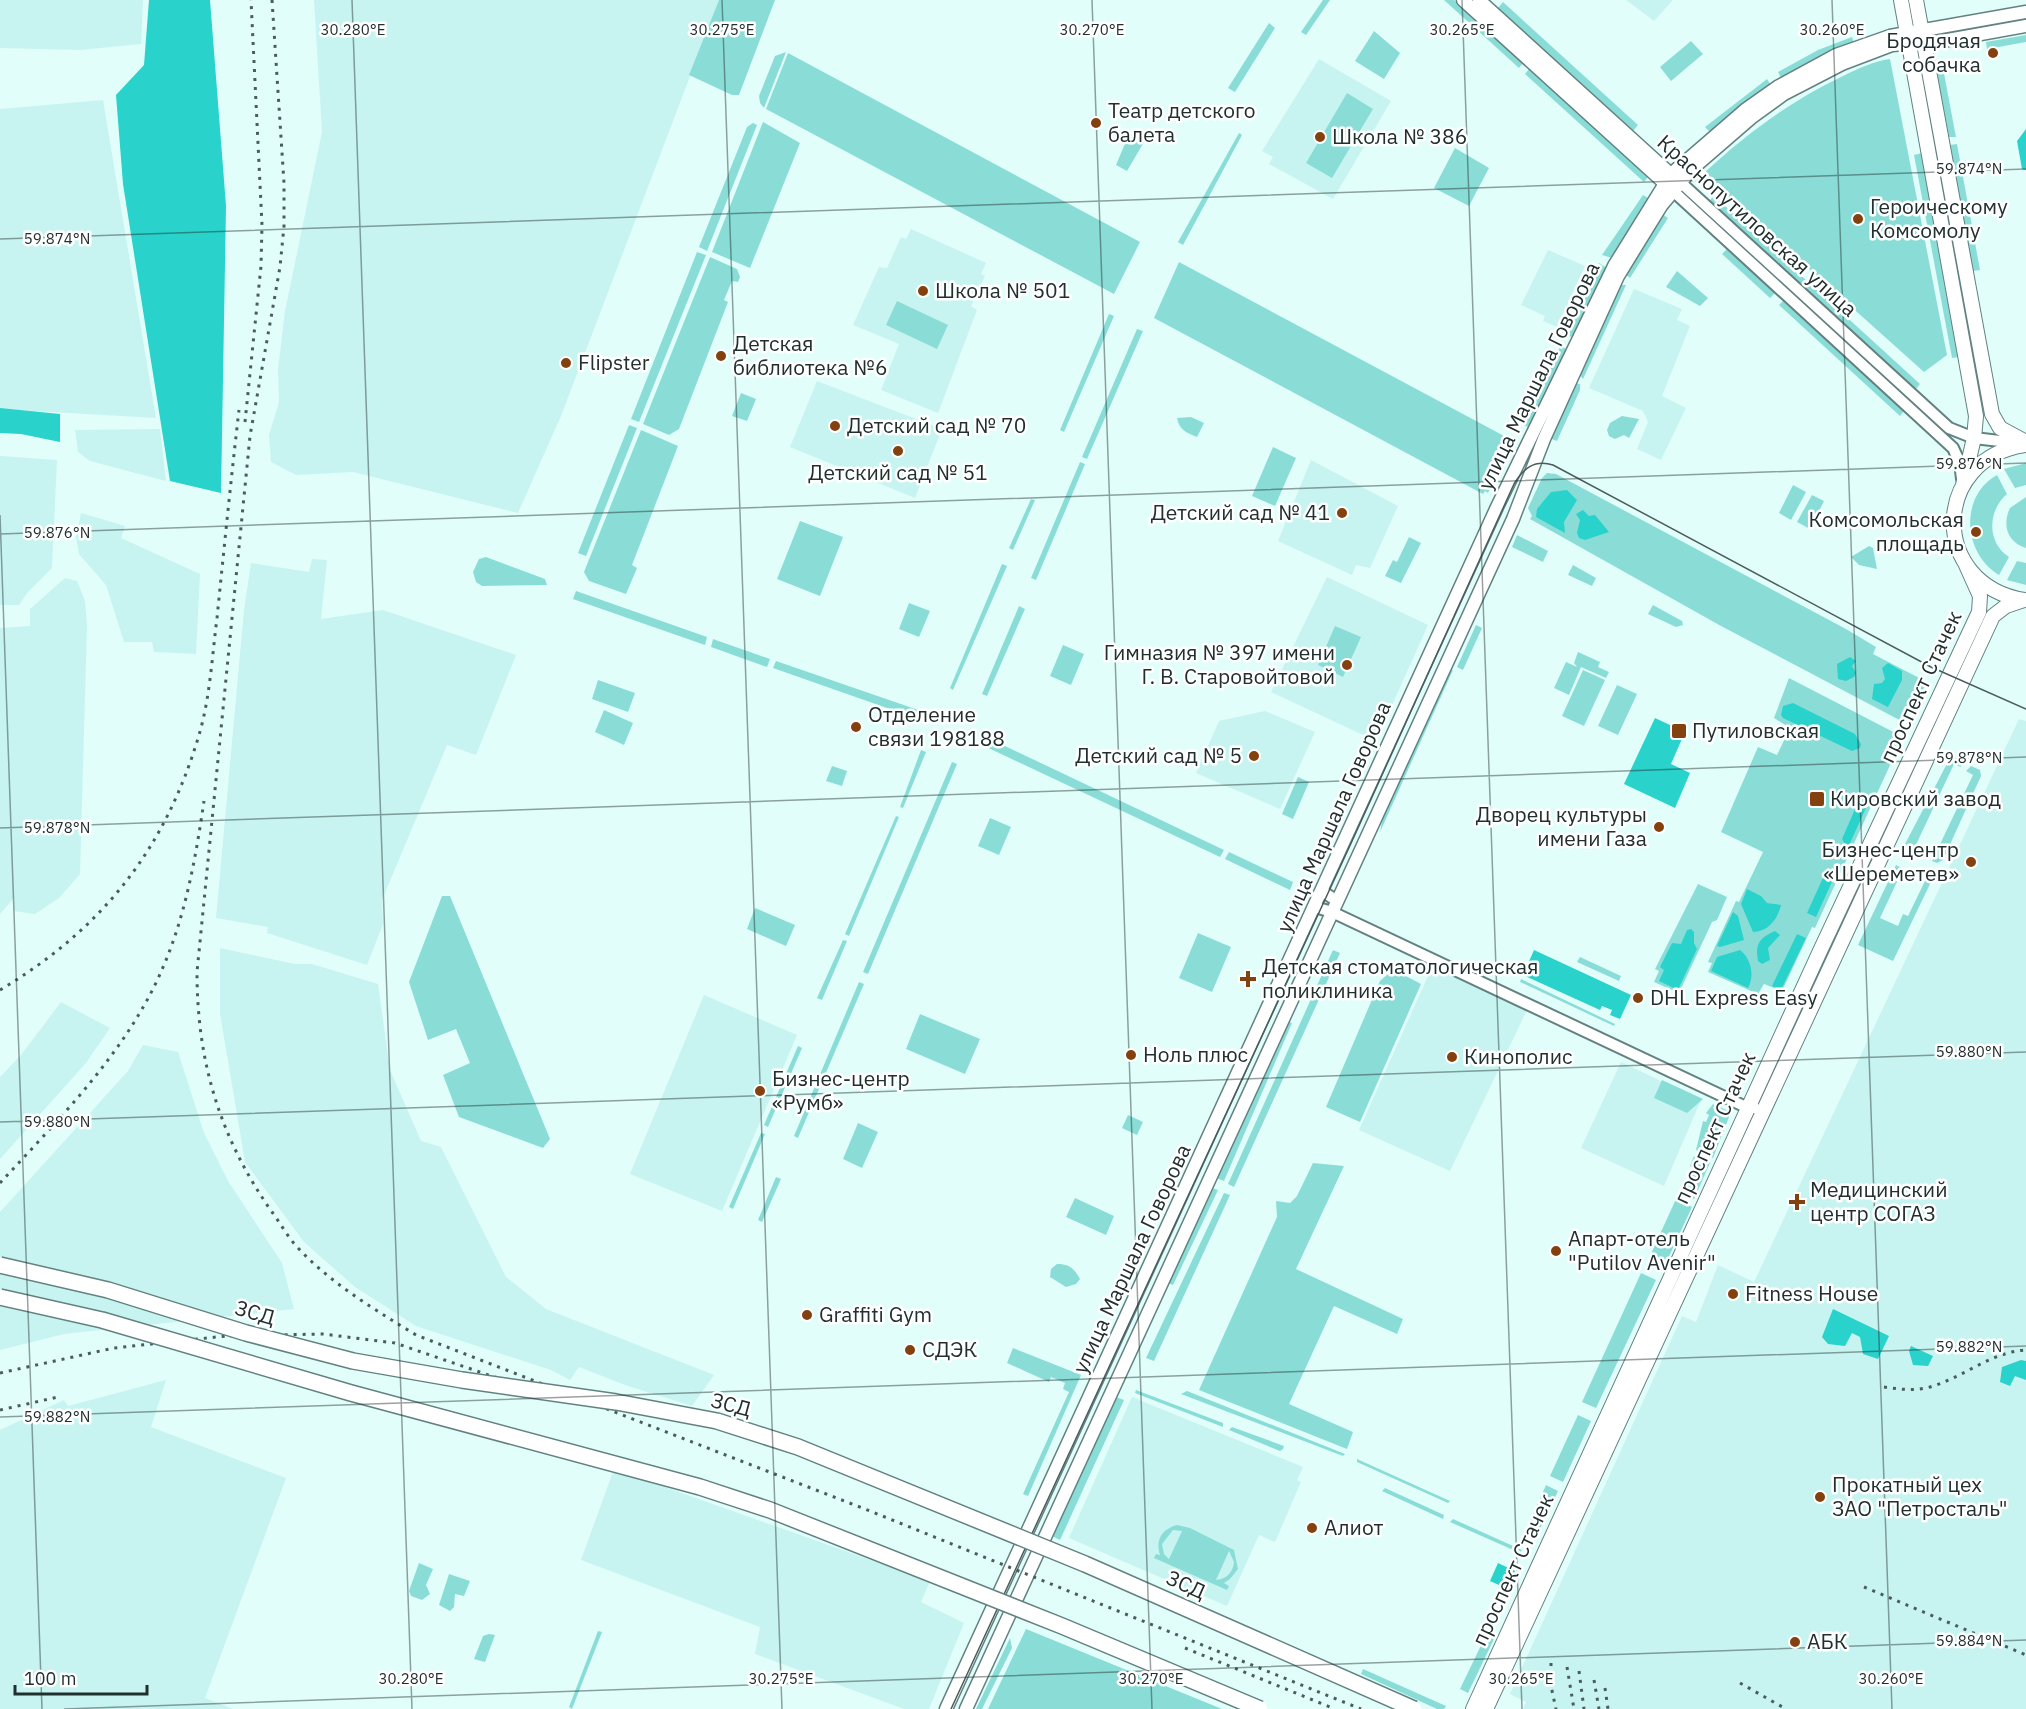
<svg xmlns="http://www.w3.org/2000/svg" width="2026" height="1709" font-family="'IBM Plex Sans',sans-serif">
<rect width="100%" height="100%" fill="#e1fefb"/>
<!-- built -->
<path fill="#c7f4f0" d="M0,0H143L141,44L80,50L0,48Z
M314,0H719L561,416L518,513L353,472L296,475L271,462L269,435L279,402L278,369L285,311L322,132Z
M1626,0H1673L1654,21Z
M1319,59L1391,101L1333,199L1269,164L1273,157L1262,151Z
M103,100L156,418L0,409V109Z
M911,229L986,263L981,274L985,276L971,306L977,310L938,413L881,390L899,344L853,325L879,267L887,268L901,237L906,239Z
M1548,250L1585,266L1557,327L1543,321L1545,316L1521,305Z
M1634,289L1682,309L1677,320L1690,326L1662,396L1686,408L1661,460L1637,449L1648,422L1643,411L1589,388Z
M817,381L942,429L915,498L790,447Z
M160,429L166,481L90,461L78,452L75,430Z
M0,456L57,460L52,568L27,593L19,605H0Z
M1311,460L1398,506L1370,568L1356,565L1352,575L1278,541Z
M81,513L125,526L121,538L200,574L196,654L154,652L152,642H124L106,585L79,554L76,537Z
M312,559L327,560L321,619L383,610L516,655L476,755L447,745L382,900L383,924L367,965L267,933L268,927L216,918L244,610L251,563L309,572Z
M1327,577L1428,625L1376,741L1271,692Z
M65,578L77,581L85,601L87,625L80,874L59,898L35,914L14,911V898L0,914V628L30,626V609Z
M1265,711L1315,732L1280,809L1196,773L1219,721Z
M2019,719L2026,721V1709H1523L1526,1702L1510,1694L1682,1316L1696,1322L1718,1265L1754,1282Z
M220,948L295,964H312L378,984L390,1070L421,1141L441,1147L506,1277L546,1309L714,1375L692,1406L625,1385L579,1367L570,1380L551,1370L416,1326L355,1287L304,1242L245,1162L220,1014Z
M1432,967L1527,1010L1450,1171L1359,1130Z
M704,995L797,1035L722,1211L630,1174Z
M61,1002L110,1028L86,1063L0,1159V1077L21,1055Z
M143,1045L178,1052L204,1133L228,1181L282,1263L294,1309L64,1334L0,1350V1212L128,1071Z
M1621,1062L1701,1100L1664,1186L1581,1148Z
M166,1380L151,1427L286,1478L205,1698L233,1709H0V1430L64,1400L68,1406Z
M1132,1397L1303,1467L1297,1480L1301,1482L1275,1542L1259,1535L1227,1606L1069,1538Z
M614,1469L930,1581L921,1602L964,1623L929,1709H904L755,1654L760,1627L581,1560Z"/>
<!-- green -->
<path fill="#8addd7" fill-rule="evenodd" d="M719,0H775L739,95H732L689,75Z
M1323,0H1330L1306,35L1301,32Z
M1444,0H1454L1523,63L1519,68Z
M1503,2L1638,125L1633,131L1498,8Z
M1269,23L1275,28L1235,92L1228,88Z
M1374,31L1400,53L1384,79L1355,61Z
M2026,35V42L1987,49L1986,42Z
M1852,37L1854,43L1781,78L1778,72L1818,50Z
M1691,41L1703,54L1671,81L1660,67Z
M786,52L764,108L760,103L759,96L775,56Z
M788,53L1140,242L1114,294L766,109Z
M1890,59L1947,355L1924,372L1703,174C1746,134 1790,101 1843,76C1857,69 1874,61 1890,59Z
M1942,63L1956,137H1949L1935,64Z
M1529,69L1648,177L1644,182L1525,74Z
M1767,79L1771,85L1710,132L1705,127Z
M1347,93L1373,109L1332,178L1306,163Z
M763,122L800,143L750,268L712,252Z
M753,123L757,125L707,251L699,247L747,127Z
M1239,133L1242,135L1183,245L1178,242Z
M1129,134L1144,142L1127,171L1116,165Z
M1957,144L1980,270L1973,271L1950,145Z
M1455,148L1489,168L1469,206L1434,188Z
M1922,153L1959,357L1952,358L1914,155Z
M1643,195L1650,199L1612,258L1602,255Z
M1714,196L1920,384L1916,389L1709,201Z
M1662,214L1668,218L1630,278L1625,274Z
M1727,249L1775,293L1770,298L1722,254Z
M697,252L706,255L639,422L631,419Z
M710,257L737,269L740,277L738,282L732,281L724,300L728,302L679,429L669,435L643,424Z
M1179,262L1506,437L1504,443L1509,446L1488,493L1485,491L1483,494L1154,318Z
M1599,263L1607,268L1575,337L1566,336Z
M1677,271L1708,298L1700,306L1666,287Z
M1619,285H1626L1583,379L1579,374Z
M897,301L948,325L937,349L886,325Z
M1783,301L1904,411L1900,416L1779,305Z
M1109,314L1114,316L1064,432L1060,430Z
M1137,329L1143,331L1087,459L1082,457Z
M1561,345L1568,351L1530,428L1522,424Z
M1575,383L1580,384V390L1557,441L1549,438Z
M741,393L756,399L747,421L732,416Z
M1622,416L1639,419L1629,438L1624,435L1615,439L1609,436L1607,430L1610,423Z
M1191,417L1204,423L1197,437C1187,433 1179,430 1177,418Z
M629,425L637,428L586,556L578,553Z
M641,430L678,446L632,565L637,568L626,594L589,581L584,572Z
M1273,447L1296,458L1275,506L1252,496Z
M1080,462L1085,464L1036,580L1031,578Z
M2026,463V485L2015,488L2004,469Z
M1547,473L1556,474L1846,629L1876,647L1873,654L1927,682L1907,724L1721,626L1530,519L1532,516L1528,508L1542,478Z
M1997,475L2007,494C1988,510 1986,542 2009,557L1999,575C1963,554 1959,496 1997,475Z
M1793,485L1806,492L1791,520L1779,513Z
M1812,495L1824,501L1810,529L1797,522Z
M2026,497V548C2007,542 2002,525 2010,508Z
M1031,499L1035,500L1013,550L1009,548Z
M800,521L843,537L820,596L777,579Z
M1517,535L1548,551L1543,562L1512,547Z
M1409,537L1421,543L1401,583L1385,576L1393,560L1397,562Z
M1869,546L1873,548L1877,569L1859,565L1851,557Z
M486,557L545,579L547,585L482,586L476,582L473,572L479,559Z
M2017,561L2026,563V585L2007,580Z
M1002,564L1007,566L953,690L950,688Z
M1573,565L1596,578L1592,586L1568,575Z
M576,591L707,637L705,645L573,599Z
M909,603L930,611L919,637L899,629Z
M1653,605L1682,621L1683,625L1676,627L1648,614Z
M1019,606L1025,609L987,696L982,694Z
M1476,625L1482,628L1463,670L1457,667Z
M1335,626L1361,637L1343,677L1318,665Z
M713,639L770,659L767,667L711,647Z
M1063,645L1084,654L1071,685L1050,676Z
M1578,652L1600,662L1598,667L1609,672L1606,678L1581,667L1569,695L1554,688L1566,662L1577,667L1574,663Z
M776,661L924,712L921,720L773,668Z
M1448,670H1453L1380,832L1384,810Z
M1583,670L1605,680L1584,726L1562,716Z
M1789,678L1903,737L1815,928L1812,927L1782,991L1764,984L1758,994L1708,972L1712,963L1708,962L1736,901L1739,902L1763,852L1721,832L1758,747L1777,755L1790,728L1774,718Z
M598,680L635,693L628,712L592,699Z
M1617,685L1637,694L1618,735L1598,726Z
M604,710L633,723L624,745L595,732Z
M984,736L1224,850L1220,857L980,744Z
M921,750L926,752L903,808L900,807Z
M1951,756L1962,762L1961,767L1954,764L1913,851L1904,846Z
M952,762L957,764L868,974L863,972Z
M832,766L847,771L842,786L826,781Z
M1971,766L1980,770L1981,776L1943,860L1937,863L1932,861L1973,775L1966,771Z
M1298,777L1309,782L1293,819L1282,814Z
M896,816L899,817L849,936L845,934Z
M990,818L1011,827L999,855L978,846Z
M1229,852L1293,882L1290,890L1225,859Z
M1896,865L1903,869L1880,918L1898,926L1903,914L1908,916L1926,879L1931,882L1893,961L1858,945Z
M1698,884L1727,897L1717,920L1712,922L1679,993L1654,982L1659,971L1655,969Z
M442,896H450L550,1139L543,1148L459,1117L443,1075L470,1063L456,1029L428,1040L409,982Z
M755,908L795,925L786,946L747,929Z
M1198,933L1231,947L1212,992L1179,978Z
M843,940L847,941L822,1000L817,998Z
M1333,950L1340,953L1234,1187L1228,1184Z
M1580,957L1621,976L1619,981L1577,962Z
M1400,973L1421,984L1360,1122L1326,1107L1380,981L1388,974Z
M1521,979L1615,1024L1614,1026L1520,982Z
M859,982L864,984L798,1138L794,1136Z
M920,1014L980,1039L965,1074L906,1049Z
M1286,1021L1292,1023L1224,1181L1216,1178Z
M798,1046L802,1048L768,1127L764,1125Z
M1662,1080L1703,1099L1687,1113L1654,1098Z
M1713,1104L1731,1112L1713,1158L1696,1150L1703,1121L1706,1122L1709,1115L1706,1113Z
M1128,1115L1143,1122L1137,1135L1122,1128Z
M858,1123L878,1132L862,1168L843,1159Z
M761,1133L765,1134L733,1209L729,1207Z
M1694,1156L1710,1163L1694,1199L1681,1193L1693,1168L1690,1166Z
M1313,1163L1344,1166L1296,1269L1403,1319L1397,1334L1334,1306L1289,1404L1353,1432L1347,1449L1199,1390L1277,1217L1276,1201L1290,1203L1297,1196Z
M776,1177L781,1179L762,1222L758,1220Z
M1212,1188L1218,1190L1173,1285L1168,1283Z
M1224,1193L1230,1195L1154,1361L1146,1358Z
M1075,1198L1114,1216L1106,1235L1066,1217Z
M1676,1199L1692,1207L1666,1263L1650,1256Z
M1057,1264C1069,1264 1074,1268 1080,1279L1076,1284L1066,1287L1050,1277L1051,1269Z
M1641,1273L1656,1280L1596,1408L1582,1402Z
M1013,1348L1081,1375L1028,1496L1023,1494L1069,1392L1063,1389L1065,1383L1051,1377L1049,1382L1007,1363Z
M1136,1390L1223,1423V1427L1135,1393Z
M1187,1391L1345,1454L1343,1456L1181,1394Z
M1116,1397L1124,1400L1060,1540L1052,1536Z
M1578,1415L1591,1421L1563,1482L1550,1476Z
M1232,1427L1284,1446L1283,1449L1280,1451L1229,1430Z
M1357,1459L1450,1501L1448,1503L1357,1462Z
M1546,1485L1558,1491L1538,1533L1527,1528Z
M1385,1488L1444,1515L1443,1519L1382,1491Z
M1453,1519L1522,1550L1520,1553L1450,1522Z
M1177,1525L1190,1528L1234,1550L1238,1569L1230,1579L1224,1583L1229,1586L1227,1590L1154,1558L1156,1554L1160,1555C1155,1540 1162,1529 1177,1525ZM1173,1530L1182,1531L1169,1559L1164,1554L1162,1544ZM1229,1551L1234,1562C1233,1572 1227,1579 1216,1580Z
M419,1563L433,1569L426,1585L430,1594L422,1600L411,1596L409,1591Z
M449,1574L470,1581L464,1596L455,1594L454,1607L450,1611L439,1605Z
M1026,1629L1222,1709H988Z
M598,1631L602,1632L572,1709L569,1707Z
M489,1634L495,1635L485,1662L474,1659L483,1636Z
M1486,1635L1494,1639L1468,1693L1460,1689Z
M1010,1638L1012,1648L982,1709H976Z
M1363,1669L1446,1706L1444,1709H1437L1361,1674Z"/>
<!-- forest -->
<path fill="#29d2cb" d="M149,0H210L226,206L221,493L170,481L123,184L116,95L144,65Z
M2026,129V170L2022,169L2017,141Z
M0,408L60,414V442L21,434L0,433Z
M1567,490L1577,500L1564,522L1565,533L1536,517L1537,509L1551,492Z
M1583,510L1589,516L1595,515L1609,532L1585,540L1579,538L1577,533L1580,520L1576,514Z
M1850,657L1856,661L1852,666L1856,673L1854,677L1846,681L1838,679L1837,664Z
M1888,663L1902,671V680L1888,707L1872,699L1874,684L1882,683L1885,679L1882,668Z
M1793,703L1855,734L1861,744L1860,748L1852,751L1783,718L1781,715L1783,706Z
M1655,718L1685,732L1671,764L1690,773L1675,808L1624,784Z
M1859,800L1862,801L1861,806L1866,808L1845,854L1841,852L1845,844L1842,839Z
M1827,869L1836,873L1816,917L1807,913Z
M1747,889L1761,896L1767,903L1781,905C1778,919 1768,932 1753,932L1741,904Z
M1733,912L1738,916L1744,940L1720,947L1717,946Z
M1691,929L1694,932V943L1697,949L1678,990L1659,981L1664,970L1660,967L1672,943L1681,944L1687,930Z
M1775,931L1780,935L1768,948L1770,960L1762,964L1758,961C1755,944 1759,938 1775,931Z
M1797,934L1806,938L1781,990L1772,986Z
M1534,950L1631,995L1620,1019L1610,1015L1612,1010L1602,1006L1600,1010L1523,975Z
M1740,950C1751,958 1755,976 1748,988L1711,971L1717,957Z
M1833,1309L1889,1336L1878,1359L1863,1354L1860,1337L1852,1333L1845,1346L1828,1344L1822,1337Z
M1911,1346L1933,1356L1928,1366L1913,1365L1909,1351Z
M2021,1360L2026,1361V1380L2015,1376L2010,1386L2000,1382L2002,1367Z
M1498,1563L1515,1571L1508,1589L1490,1581Z"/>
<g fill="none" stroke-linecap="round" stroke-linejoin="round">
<!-- tertiary casing -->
<g stroke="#628280" stroke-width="14">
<path id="tertiary" d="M1679,181L1949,428L1974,438L2026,444
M1672,190L1953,448L1960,463L1962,479
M1322,891L1337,901
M1315,907L1332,912L1748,1108H1755"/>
</g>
<!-- secondary casing -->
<g stroke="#628280" stroke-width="15">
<path id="secondary" d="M1463,0L1671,189
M1479,0L1676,179
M946,1709L1497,507L1614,266L1671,174L1745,110L1779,86L1836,55L1890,36L2026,12
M966,1709L1513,519L1544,439L1618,276L1661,206L1692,169L1751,118L1784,94L1842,64L1892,45L1942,41L2026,26"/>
</g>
<!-- primary casing -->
<g stroke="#628280" stroke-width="16">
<path id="primary" d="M1901,0L1976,416L1974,438L1963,485
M1916,0L1992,414L2000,428L2026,442
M2024,600C1929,584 1931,458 2026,445
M1473,1709L1820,951L1979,612L1980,596L1966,565
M1486,1709L1993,616L2006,606L2024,600"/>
</g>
<!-- tertiary -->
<use href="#tertiary" stroke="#fff" stroke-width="10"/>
<!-- secondary -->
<use href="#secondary" stroke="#fff" stroke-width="12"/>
<!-- primary -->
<use href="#primary" stroke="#fff" stroke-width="14"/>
<!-- tram -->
<path stroke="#4b5c5b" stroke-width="1.5" d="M951,1709L1353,839L1514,484C1523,469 1534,459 1553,465L1931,667L2026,709"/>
<!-- rail -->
<path stroke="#4b5c5b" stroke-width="3" stroke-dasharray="3 6" stroke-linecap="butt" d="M272,0L284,183V226L280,267L250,436L197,972C197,1062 220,1138 272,1212C281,1224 288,1238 299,1249C333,1285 374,1309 416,1335L865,1509L1361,1709
M245,422L261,266L262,225L251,0
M0,990C102,929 165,850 199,735C210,698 212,657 217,618C224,549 231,479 239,410
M0,1183C61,1117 129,1049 164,965C186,913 196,856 204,801
M0,1373L114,1348L226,1336L323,1334L395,1343L541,1393
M1884,1387C1898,1389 1912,1391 1926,1388C1961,1380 1989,1352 2026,1350
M0,1410L58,1397
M1864,1587L2026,1655
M1185,1648L1335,1709
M1551,1663V1686L1556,1709
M1567,1667L1574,1709
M1579,1671L1584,1709
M1594,1680L1599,1709
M1740,1683L1786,1709
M1605,1688L1608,1709"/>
<!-- motorway-bridge casing -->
<g stroke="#628280" stroke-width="18" stroke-linecap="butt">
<path id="motorway-bridge" d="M0,1265L108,1290L246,1333L353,1361L462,1380L616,1402L717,1421L798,1447L1085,1564L1414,1709
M0,1297L102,1320L351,1393L700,1487L770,1510L1062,1626L1260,1709"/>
</g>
<!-- motorway-bridge -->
<use href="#motorway-bridge" stroke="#fff" stroke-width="15"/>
</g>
<!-- ticks -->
<path fill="none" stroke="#212f2e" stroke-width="1.5" stroke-opacity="0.45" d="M352,0L412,1709M722,0L782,1709M1092,0L1152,1709M1462,0L1522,1709M1832,0L1892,1709M0,239L2026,169M0,515L42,1709M0,534L2026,463M0,828L2026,757M0,1122L2026,1052M0,1417L2026,1346M64,1709L2026,1640"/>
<!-- markers -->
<g fill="#83410f" stroke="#fff" stroke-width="2">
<circle cx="1993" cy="53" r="6"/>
<circle cx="1096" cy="123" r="6"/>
<circle cx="1320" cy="137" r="6"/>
<circle cx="1858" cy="219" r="6"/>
<circle cx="923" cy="291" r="6"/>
<circle cx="721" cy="356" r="6"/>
<circle cx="566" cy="363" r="6"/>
<circle cx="835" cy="426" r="6"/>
<circle cx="898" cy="451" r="6"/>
<circle cx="1342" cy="513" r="6"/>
<circle cx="1976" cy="532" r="6"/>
<circle cx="1347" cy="665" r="6"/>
<circle cx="856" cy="727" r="6"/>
<rect x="1671" y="723" width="16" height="16" rx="3"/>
<circle cx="1254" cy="756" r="6"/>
<rect x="1809" y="791" width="16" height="16" rx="3"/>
<circle cx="1659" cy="827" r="6"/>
<circle cx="1971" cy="862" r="6"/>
<path d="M1245 970h6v6h6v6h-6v6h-6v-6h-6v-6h6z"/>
<circle cx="1638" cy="998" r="6"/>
<circle cx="1131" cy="1055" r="6"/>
<circle cx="1452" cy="1057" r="6"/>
<circle cx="760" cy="1091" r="6"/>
<path d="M1794 1193h6v6h6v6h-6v6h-6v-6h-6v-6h6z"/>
<circle cx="1556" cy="1251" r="6"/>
<circle cx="1733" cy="1294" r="6"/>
<circle cx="807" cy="1315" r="6"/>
<circle cx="910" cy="1350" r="6"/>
<circle cx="1820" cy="1497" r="6"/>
<circle cx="1312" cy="1528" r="6"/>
<circle cx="1795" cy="1642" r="6"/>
</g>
<g text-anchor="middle" stroke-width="5" stroke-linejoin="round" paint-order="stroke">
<!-- poi labels -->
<g font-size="21" fill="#212f2e" stroke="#fff" text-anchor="start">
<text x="1981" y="48" text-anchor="end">Бродячая<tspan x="1981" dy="24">собачка</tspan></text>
<text x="1108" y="118">Театр детского<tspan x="1108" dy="24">балета</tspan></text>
<text x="1332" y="144">Школа № 386</text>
<text x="1870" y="214">Героическому<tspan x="1870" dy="24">Комсомолу</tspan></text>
<text x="935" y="298">Школа № 501</text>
<text x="733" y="351">Детская<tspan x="733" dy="24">библиотека №6</tspan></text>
<text x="578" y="370">Flipster</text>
<text x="847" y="433">Детский сад № 70</text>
<text x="898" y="480" text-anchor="middle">Детский сад № 51</text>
<text x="1330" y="520" text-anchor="end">Детский сад № 41</text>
<text x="1964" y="527" text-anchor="end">Комсомольская<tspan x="1964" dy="24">площадь</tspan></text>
<text x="1335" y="660" text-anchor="end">Гимназия № 397 имени<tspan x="1335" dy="24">Г. В. Старовойтовой</tspan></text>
<text x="868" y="722">Отделение<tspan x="868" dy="24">связи 198188</tspan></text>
<text x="1692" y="738">Путиловская</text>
<text x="1242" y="763" text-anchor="end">Детский сад № 5</text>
<text x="1830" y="806">Кировский завод</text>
<text x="1647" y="822" text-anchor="end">Дворец культуры<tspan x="1647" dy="24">имени Газа</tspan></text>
<text x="1959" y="857" text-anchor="end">Бизнес-центр<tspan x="1959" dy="24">«Шереметев»</tspan></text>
<text x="1262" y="974">Детская стоматологическая<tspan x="1262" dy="24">поликлиника</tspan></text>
<text x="1650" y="1005">DHL Express Easy</text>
<text x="1143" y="1062">Ноль плюс</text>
<text x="1464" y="1064">Кинополис</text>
<text x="772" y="1086">Бизнес-центр<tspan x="772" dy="24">«Румб»</tspan></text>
<text x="1810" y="1197">Медицинский<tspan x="1810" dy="24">центр СОГАЗ</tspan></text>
<text x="1568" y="1246">Апарт-отель<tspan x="1568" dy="24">"Putilov Avenir"</tspan></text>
<text x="1745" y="1301">Fitness House</text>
<text x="819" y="1322">Graffiti Gym</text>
<text x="922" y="1357">СДЭК</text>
<text x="1832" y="1492">Прокатный цех<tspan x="1832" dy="24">ЗАО "Петросталь"</tspan></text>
<text x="1324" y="1535">Алиот</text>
<text x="1807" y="1649">АБК</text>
</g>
<!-- street labels -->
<g font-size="21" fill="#212f2e" stroke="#fff">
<text transform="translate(1757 226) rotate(42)" y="7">Краснопутиловская улица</text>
<text transform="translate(1539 376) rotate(-64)" y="7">улица Маршала Говорова</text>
<text transform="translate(1921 687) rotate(-65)" y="7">проспект Стачек</text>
<text transform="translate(1334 817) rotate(-66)" y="7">улица Маршала Говорова</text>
<text transform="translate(1715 1128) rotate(-65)" y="7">проспект Стачек</text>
<text transform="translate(1132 1259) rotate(-65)" y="7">улица Маршала Говорова</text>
<text transform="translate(255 1313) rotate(16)" y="7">ЗСД</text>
<text transform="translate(731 1405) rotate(15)" y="7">ЗСД</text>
<text transform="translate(1513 1570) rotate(-65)" y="7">проспект Стачек</text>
<text transform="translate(1186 1585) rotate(24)" y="7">ЗСД</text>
</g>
</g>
<g font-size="15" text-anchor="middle" fill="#212f2e" stroke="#fff" stroke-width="5" stroke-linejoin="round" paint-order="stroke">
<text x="353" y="35">30.280°E</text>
<text x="722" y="35">30.275°E</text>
<text x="1092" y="35">30.270°E</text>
<text x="1462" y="35">30.265°E</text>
<text x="1832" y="35">30.260°E</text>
<text x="1969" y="174">59.874°N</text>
<text x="57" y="244">59.874°N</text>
<text x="1969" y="469">59.876°N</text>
<text x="57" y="538">59.876°N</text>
<text x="1969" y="763">59.878°N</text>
<text x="57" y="833">59.878°N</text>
<text x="1969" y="1057">59.880°N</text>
<text x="57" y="1127">59.880°N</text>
<text x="1969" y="1352">59.882°N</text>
<text x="57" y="1422">59.882°N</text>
<text x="1969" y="1646">59.884°N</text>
<text x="411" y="1684">30.280°E</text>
<text x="781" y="1684">30.275°E</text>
<text x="1151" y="1684">30.270°E</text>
<text x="1521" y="1684">30.265°E</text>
<text x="1891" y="1684">30.260°E</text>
</g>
<!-- scale -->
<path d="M15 1685v9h132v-9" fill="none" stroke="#212f2e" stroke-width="3"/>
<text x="24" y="1685" font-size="18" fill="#212f2e" stroke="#ffffff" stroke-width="4.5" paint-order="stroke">100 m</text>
</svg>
